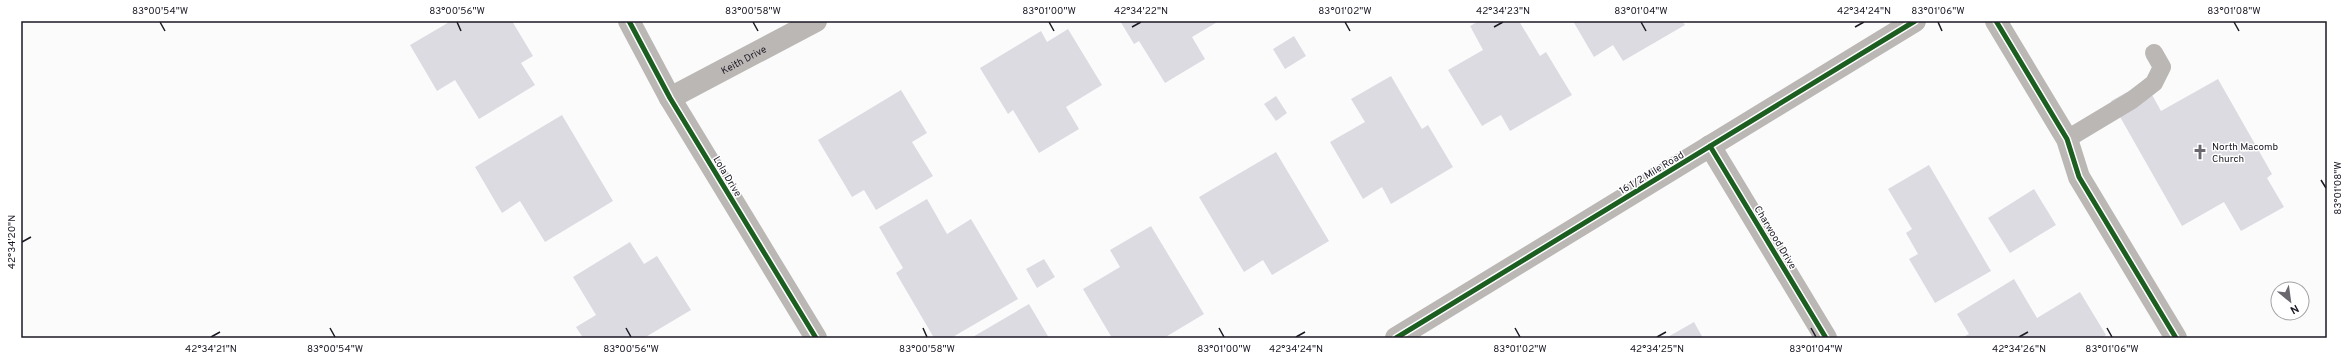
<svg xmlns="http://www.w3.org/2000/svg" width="2348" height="359" font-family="Overpass,sans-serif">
<rect width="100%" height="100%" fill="#fbfbfb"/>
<!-- building -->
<path fill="#dddbe2" d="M451,21H512L533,56L521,63L535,85L479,119L455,80L437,91L410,45Z
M1120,21H1219L1192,37L1205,59L1165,83L1139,41L1134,44Z
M1479,21H1519L1540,56L1546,52L1572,95L1510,131L1501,115L1482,126L1448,70L1483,50L1470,26Z
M1573,21H1682L1685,25L1623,61L1613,45L1594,57Z
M1068,29L1102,85L1066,107L1079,129L1039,153L1013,110L1008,114L980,68L1041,31L1047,42Z
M1294,36L1306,56L1285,69L1273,49Z
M1391,76L1422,129L1428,125L1453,167L1391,204L1382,187L1363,199L1330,142L1365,122L1351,99Z
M2218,79L2272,174L2267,178L2284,207L2241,231L2224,202L2182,226L2111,101L2145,82L2161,111Z
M901,90L927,133L912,142L933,176L876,210L864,190L852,197L818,140Z
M1276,96L1287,113L1276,121L1264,104Z
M562,115L613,201L545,242L520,201L502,213L475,167Z
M1276,152L1329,241L1272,275L1263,260L1244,272L1199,197Z
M1929,165L1991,271L1935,303L1909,259L1918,254L1906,233L1912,229L1888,189Z
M2034,189L2056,225L2010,253L1988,218Z
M927,199L947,234L971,219L1018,299L951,338H934L896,273L903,268L879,227Z
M1151,226L1204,314L1164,338H1112L1083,289L1120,267L1110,250Z
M630,242L644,264L657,256L691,310L644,338H583L576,327L596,315L573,277Z
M1044,259L1055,277L1037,288L1026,269Z
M2014,279L2037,318L2080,292L2106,335L2102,338H1961L1969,334L1957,314Z
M1029,304L1049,338H971Z
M1694,322L1703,338H1666Z"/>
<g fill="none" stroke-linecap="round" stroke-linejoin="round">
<!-- service -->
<path stroke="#bab7b4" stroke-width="18" d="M2067,139L2132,100L2154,83L2162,67L2154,53"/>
<!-- minor -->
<g stroke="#bab7b4" stroke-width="22">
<path d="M629,21L670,98L816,338"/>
<path d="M1996,21L2067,139L2079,177L2176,338"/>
<path id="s1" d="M670,98L816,21"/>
<path d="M1710,146L1826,338"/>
</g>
<!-- tertiary -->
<path stroke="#bab7b4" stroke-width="22" d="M1396,338L1915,21"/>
<!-- cycleway casing -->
<g stroke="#fff" stroke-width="8">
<path id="cycleway" d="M629,21L670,98L816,338
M1996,21L2067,139L2079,177L2176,338
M1710,146L1826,338
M1396,338L1915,21"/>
</g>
<!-- cycleway -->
<use href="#cycleway" stroke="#1b5e20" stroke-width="5"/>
</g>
<!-- ticks -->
<path fill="none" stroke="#1c1824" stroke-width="1.5" d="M160,22L165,31M457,22L461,31M753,22L758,31M1049,22L1054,31M1345,22L1350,31M1641,22L1646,31M1938,22L1942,31M2234,22L2239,31M1132,27L1141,22M1494,27L1503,22M1855,27L1864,22M2321,180L2326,188M22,242L31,237M330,328L335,337M626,328L631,337M923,328L927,337M1219,328L1224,337M1515,328L1520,337M1811,328L1816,337M2107,328L2112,337M211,337L220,332M1296,337L1305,332M1657,337L1666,332M2019,337L2028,332"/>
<!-- icons -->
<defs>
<g id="church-bare" transform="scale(1.2)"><path d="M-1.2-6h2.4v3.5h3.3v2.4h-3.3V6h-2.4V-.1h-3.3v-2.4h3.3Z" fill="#6a676f" stroke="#fff" stroke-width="2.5" paint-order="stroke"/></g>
</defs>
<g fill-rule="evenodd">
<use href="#church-bare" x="2200" y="152"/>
</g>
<g text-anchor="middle" stroke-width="3" stroke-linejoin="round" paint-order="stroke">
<!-- street labels -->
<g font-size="10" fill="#1c1824" stroke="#fff">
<text dy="4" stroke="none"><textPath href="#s1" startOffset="83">Keith Drive</textPath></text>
<text transform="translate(1651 172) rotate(-31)" y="4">16 1/2 Mile Road</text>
<text transform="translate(728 176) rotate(59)" y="4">Lola Drive</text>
<text transform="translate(1776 237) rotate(59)" y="4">Charwood Drive</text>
</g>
<!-- poi labels -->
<g font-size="10" fill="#1c1824" stroke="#fff" text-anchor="start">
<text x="2212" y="150">North Macomb<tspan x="2212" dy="12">Church</tspan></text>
</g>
</g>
<!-- border -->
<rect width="2348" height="359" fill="none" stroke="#ffffff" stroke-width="44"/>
<!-- north arrow -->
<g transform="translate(2290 301) rotate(151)"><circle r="19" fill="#ffffff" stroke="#a4a3a7"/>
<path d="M0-3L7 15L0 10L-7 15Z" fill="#6a676f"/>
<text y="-6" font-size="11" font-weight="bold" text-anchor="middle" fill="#1c1824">N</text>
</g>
<rect x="22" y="22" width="2304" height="315" fill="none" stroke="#1c1824" stroke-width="1.5"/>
<g font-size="10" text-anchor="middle" fill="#1c1824">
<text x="160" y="14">83°00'54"W</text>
<text x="457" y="14">83°00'56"W</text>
<text x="753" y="14">83°00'58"W</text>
<text x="1049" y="14">83°01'00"W</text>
<text x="1141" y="14">42°34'22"N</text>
<text x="1345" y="14">83°01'02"W</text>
<text x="1503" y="14">42°34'23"N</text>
<text x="1641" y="14">83°01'04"W</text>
<text x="1864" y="14">42°34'24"N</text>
<text x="1938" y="14">83°01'06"W</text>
<text x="2234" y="14">83°01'08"W</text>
<text transform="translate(2337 188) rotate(-90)" y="4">83°01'08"W</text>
<text transform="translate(11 242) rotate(-90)" y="4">42°34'20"N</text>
<text x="211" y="352">42°34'21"N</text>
<text x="335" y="352">83°00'54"W</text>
<text x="631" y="352">83°00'56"W</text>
<text x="927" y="352">83°00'58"W</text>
<text x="1224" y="352">83°01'00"W</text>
<text x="1296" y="352">42°34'24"N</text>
<text x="1520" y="352">83°01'02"W</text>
<text x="1657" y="352">42°34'25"N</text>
<text x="1816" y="352">83°01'04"W</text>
<text x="2019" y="352">42°34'26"N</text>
<text x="2112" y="352">83°01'06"W</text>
</g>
</svg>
